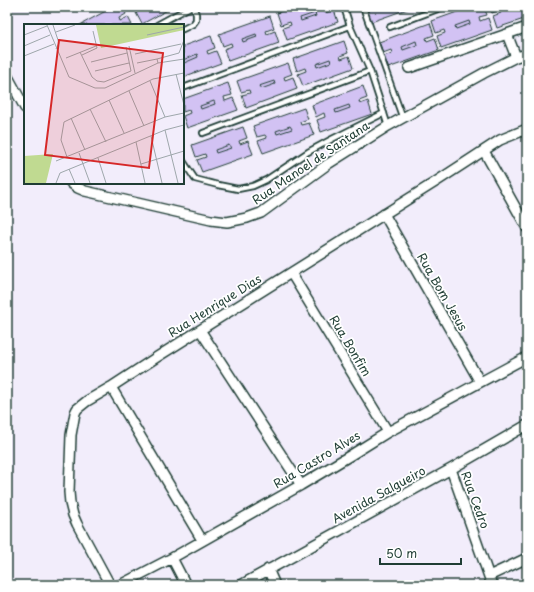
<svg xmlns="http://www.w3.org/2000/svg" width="534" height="592" font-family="'Playpen Sans',sans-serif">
<rect width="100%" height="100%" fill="#f2edfb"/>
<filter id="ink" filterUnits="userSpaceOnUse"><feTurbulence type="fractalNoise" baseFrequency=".025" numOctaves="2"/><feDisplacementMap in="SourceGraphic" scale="8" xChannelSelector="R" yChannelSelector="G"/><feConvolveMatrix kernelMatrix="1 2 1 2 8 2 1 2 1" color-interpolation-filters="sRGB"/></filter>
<g filter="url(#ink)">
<!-- building -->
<path fill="#d2c2f3" stroke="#1f3d34" d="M113,7H123L126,14L119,18L120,21L128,17L132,25H80Z
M142,7H173L142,24L136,13L143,9Z
M294,7H332L324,10L325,13L334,10L338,22L287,40L283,28L291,25L290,22L281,25L277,13Z
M374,7H413L371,22L366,10Z
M471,7H484L487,15L479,17L480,21L488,18L492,30L441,48L437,36L445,33L444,30L436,33L432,21Z
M489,7H527V18L497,28L493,16L501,13L500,10L492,13Z
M315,13L316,16L301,21L300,18Z
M270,16L274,28L266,31L267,34L275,31L279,43L228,61L224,49L232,46L231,43L223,46L219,34Z
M469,21L470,24L456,29L455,26Z
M430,23L434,35L426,38L427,41L435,38L439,50L388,68L384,56L392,53L391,50L383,53L379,42Z
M256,34L257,37L243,42L242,39Z
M211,36L215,48L207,51L208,54L216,51L221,63L183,77V46Z
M344,41L348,53L340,56L341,59L349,56L353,68L303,86L298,74L306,71L305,68L297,71L293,59Z
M416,41L417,45L403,50L402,47Z
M197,54L198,57L184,63L183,60Z
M330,59L331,62L317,67L316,64Z
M288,63L292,74L284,77L285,80L293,77L297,89L246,108L242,95L250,93L249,90L241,92L237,81Z
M274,81L275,84L261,89L259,86Z
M228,83L232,95L224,97L225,101L233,98L238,110L187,128L183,116L190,113L189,110L183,112V99Z
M363,86L367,98L359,101L360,104L368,101L372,114L321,132L317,120L325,117L324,113L316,117L312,105Z
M214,101L215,104L201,109L200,106Z
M349,105L350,108L336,113L335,110Z
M304,108L308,119L300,122L301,125L309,123L314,135L263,153L258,141L267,138L265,135L257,137L253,126Z
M290,126L292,129L277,134L276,131Z
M243,127L247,138L239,141L240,144L248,141L253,154L202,172L197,160L206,157L205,154L196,157L192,145Z
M229,145L231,148L216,153L215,150Z"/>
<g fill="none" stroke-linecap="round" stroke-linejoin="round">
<!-- lane casing -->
<g stroke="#1f3d34" stroke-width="8">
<path id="lane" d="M344,7L350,26L370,71L388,126
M363,7L403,119
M157,25L190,7
M390,27L443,7
M183,29L193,24L196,20V14L193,7
M183,88L350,26
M203,133L370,71
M183,161L195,179L218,185L238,189L253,186L266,180L308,152L332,139L384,113"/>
</g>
<!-- street casing -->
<g stroke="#1f3d34" stroke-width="12">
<path id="street" d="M516,57L507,34L527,27
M409,68L507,34
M7,75L25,108
M484,151L527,228
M71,183L78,188L85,191L211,220L227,222L247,218L261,213L328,164L388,126L484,73L516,57L527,54
M384,214L480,382
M291,273L388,432
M200,330L301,485
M111,387L202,540
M451,469L492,585
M172,558L186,585
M268,569L275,585
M489,576L527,558
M110,585L77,524L73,515L70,503L69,492L71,435L75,413L77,409L87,401L111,387L157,357L437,181L500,140L527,129
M120,585L172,558L301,485L351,455L388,432L527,357
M241,585L451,469L527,425"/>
</g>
<!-- lane -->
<use href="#lane" stroke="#fff" stroke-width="4.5"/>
<!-- street -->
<use href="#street" stroke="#fff" stroke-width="9"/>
</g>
</g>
<g text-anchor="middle" stroke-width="3.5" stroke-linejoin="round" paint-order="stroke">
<!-- street labels -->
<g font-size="12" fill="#1f3d34" stroke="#fff">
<text transform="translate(311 163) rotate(-34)" y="4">Rua Manoel de Santana</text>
<text transform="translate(442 292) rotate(60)" y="4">Rua Bom Jesus</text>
<text transform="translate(215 306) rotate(-32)" y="4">Rua Henrique Dias</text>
<text transform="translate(350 346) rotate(59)" y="4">Rua Bonfim</text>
<text transform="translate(317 460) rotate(-31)" y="4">Rua Castro Alves</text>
<text transform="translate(379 495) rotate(-29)" y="4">Avenida Salgueiro</text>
<text transform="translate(475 500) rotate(70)" y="4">Rua Cedro</text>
</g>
</g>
<!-- overview -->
<g transform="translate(24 24)">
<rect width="160" height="160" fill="#f2edfb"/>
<path d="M72,1H160V6L77,24ZM29,130L22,159H0V132Z" fill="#c0da91"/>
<path fill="none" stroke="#9ea7ab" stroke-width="1" d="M23,1L45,53L71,64H81L134,39L160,35M29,1L35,19L32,25M32,8L51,1M0,11L23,2M123,11L160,3M0,22L26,11M105,22L111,49M102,23L107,47M56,28L68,53L73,57L80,58L107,47M111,30L157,20M58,31L73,24L69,7M0,32L30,20M42,34L72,22M67,38L103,29M113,39L133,35M134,39L133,35L155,29L160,16M71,47L105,39M152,50L160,81M126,57L141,93M105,67L120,102M85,76L100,109M66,85L82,118M47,94L61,126M141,106L154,159M127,112L138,159M112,118L121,159M55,129L66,159M43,133L37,116L40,98L129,55L160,49M74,134L82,159M32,137L141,93L160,89M117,140L160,127M45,145L51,159M32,159L36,149L141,106L160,101"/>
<path fill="#d62828" fill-opacity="0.15" stroke="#d62828" stroke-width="2" d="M35,16L139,29L125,144L21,131Z"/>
<rect width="160" height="160" fill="none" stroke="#1f3d34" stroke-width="2"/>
</g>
<!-- margin -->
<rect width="534" height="592" fill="none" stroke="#fff" stroke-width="24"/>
<rect x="12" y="12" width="510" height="568" fill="none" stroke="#1f3d34" stroke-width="1.5" filter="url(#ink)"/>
<!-- scale -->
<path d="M380 558v6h81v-6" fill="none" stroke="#1f3d34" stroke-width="2"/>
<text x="386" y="558" font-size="12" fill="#1f3d34" stroke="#ffffff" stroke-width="3" paint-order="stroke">50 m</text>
</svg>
